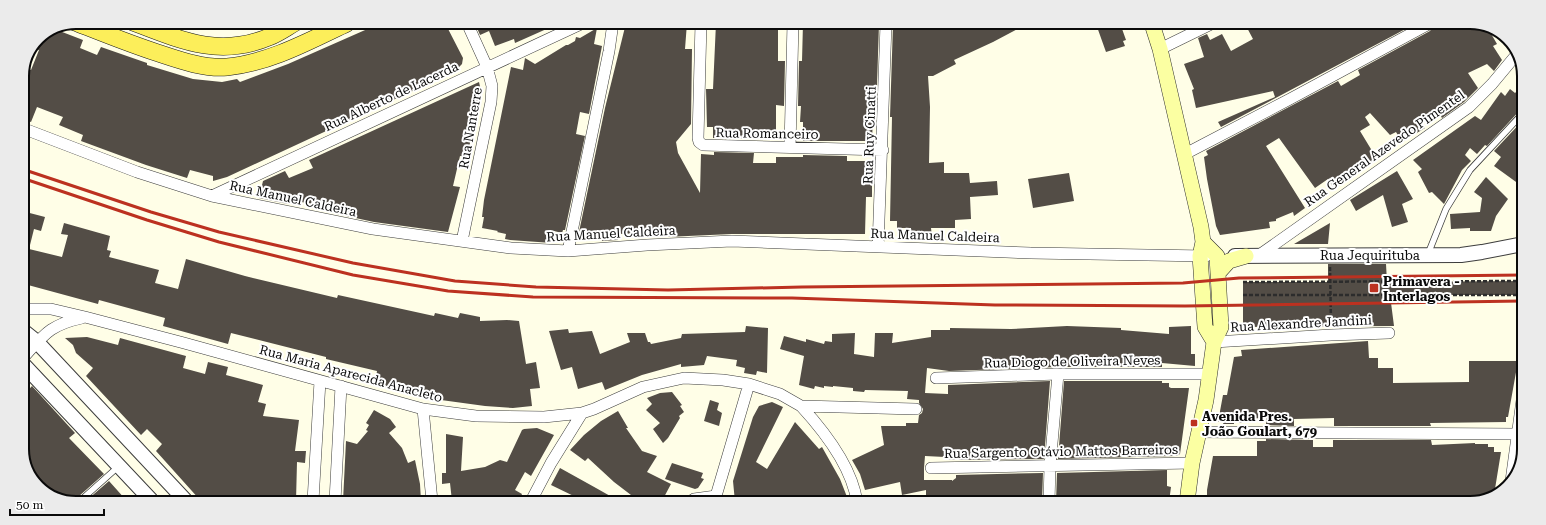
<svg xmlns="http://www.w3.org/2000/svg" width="1546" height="525" font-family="'Roboto Serif',serif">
<rect width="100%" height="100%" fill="#fffee7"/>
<!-- park -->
<path fill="#c5e9b1" d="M199,22H240C225,27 214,27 199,22Z"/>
<!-- building -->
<path fill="#534d46" d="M381,23H445L463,58L462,64L455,71L453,68L429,78L430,81L416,87L417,89L406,94L227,177L213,181V176L190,170L187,178L146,165L81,141L83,135L59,125L63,117L37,107L31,122L22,119V72L24,67L31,70L39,50L33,48L38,38L57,30L83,40L80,48L97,55L101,47L147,63V65L193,79L222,82L237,79L240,82L288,64Z
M475,23H560L515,43L514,39L495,46L489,31L480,35Z
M626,23H687L685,49H692L691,124L676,142L678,153L700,193L701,154L714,155V152L754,153L753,163H776V157H803V155L847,156V161H867V172H872V197H866L865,234H732L666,237V232L618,234V240L602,241L601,233L579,232L605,108Z
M716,23H778V61H785L784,106L776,105V139L713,138V127H707L706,89H713Z
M803,23L879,24L876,116H873L872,141H803V122H800L801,106H798L799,61H802Z
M893,24H1027L993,42L954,60L956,64L933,76H928L930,107L929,163L944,162V173H969L970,183L997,181L998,195L970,197L971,219L955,220V228H931L932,237L911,236V228H897V221H890L892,117H890Z
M1096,24H1117L1118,27L1121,26L1126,40L1123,41L1125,46L1106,52Z
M1245,24L1404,25H1413L1221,127L1218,122L1275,97L1273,91L1196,108L1192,90L1194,89L1184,64L1204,57L1198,38L1207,34L1210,40L1222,34L1231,51L1253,39Z
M1434,25H1486L1497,44L1493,46L1502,60L1494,71L1487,64L1468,73L1478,88L1464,102L1442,118L1437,110L1420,121L1425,128L1402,142L1396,132L1390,135L1370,113L1365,117L1370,125L1360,131L1377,159L1334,189L1328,179L1315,188L1279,138L1266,146L1305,208L1294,216L1293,212L1276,219V221L1269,222L1270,228L1220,235L1216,226L1207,179L1204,157L1208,155L1206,151L1338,81L1341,86L1360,75L1358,70L1430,31Z
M597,28L594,44L602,46L589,114L580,112L576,134L585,136L565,230H563L562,233L554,231L552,243L510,240L505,239L506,234L497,232L498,231L482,228L484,217H482L484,200L511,67L523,70L525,58L535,64L566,45H568L575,41L576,37L580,38Z
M479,82L481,91L467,157L460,156L453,186L460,187L448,232L374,222L337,214L338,209L334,208V207L301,202V203L289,200L288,204L259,198L263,181L285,171L289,178L313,168L309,160Z
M1524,84V108L1521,109L1487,146L1485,145L1477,154L1470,148L1465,155L1471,161L1462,170L1444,204L1432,192L1429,193L1418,172L1422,169L1413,160L1475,116L1481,120L1501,92L1505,96L1510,89L1515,93Z
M1524,119L1523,173V187L1494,166L1501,157L1494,151Z
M1397,171L1413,199L1402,204L1408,222L1392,227L1383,195L1356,211L1350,200Z
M1069,173L1074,201L1033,208L1028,179Z
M1486,177L1508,199L1496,216L1491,231H1470V228L1451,229L1450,214L1480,212L1482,198L1474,192Z
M22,211L45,217L41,231L34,229L29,249L62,257L68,235L61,234L64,223L110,236L107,250L111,251L109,257L159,270L155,283L178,289L186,259L245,276L337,298L338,295L434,316L435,313L458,318L460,313L480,317V321L507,320L519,321L526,364L536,362L540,388L530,389L532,406L513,408L485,406L441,400L387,388L375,383L377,371L326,359V357L231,333L228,344L163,326L165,318L99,300L98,304L28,285L30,276L22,274Z
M1330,223L1328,244H1294Z
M1328,264H1386L1387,282L1522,281V295H1390L1394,326L1243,327V282H1328Z
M746,326L768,328L767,373L757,371L756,375L744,373L745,368L736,366L737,360L707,356L704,365L681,367V364L642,375L605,390L602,382L578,389L572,367L561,370L549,331L568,329L569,333L592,331L600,354L630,342L627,333H645L648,342H650L651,344L681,338L682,334L745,332Z
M1067,326L1121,328V330L1169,334V327L1191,326V354H1195V366L1162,363V367H1058L949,371L927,368L925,393L948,394V385L1050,381L1044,459L957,460L945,459V457L925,456L924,468V480H952V481L956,478V475L1043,473L1042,502H1019V497L996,498L995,502H920L928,497L926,496V490L902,495L900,482L865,490L860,474L852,460L884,445L881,426H906V423H918L919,415L922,413L923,409L919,403V400L907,399L908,391L865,390L864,392L853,391V388L833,386V387L824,386V388L815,386L814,389L799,385L804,356L780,349L784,336L806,342V339L824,344L825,341L832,342V334L855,333L854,354L874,357L875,333H893L892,343L931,337V330H950V328L1011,329Z
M87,337L118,345L120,338L186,356L183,368L205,374L208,362L228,367L226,375L263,385L258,402L266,404L263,416L299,420L295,451H306L305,463L297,462L296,501L200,500L156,451L162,444L147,429L141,435L86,376L93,368L76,353L73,345L65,338Z
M1368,341L1369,358H1378V368H1393V383L1469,382V361H1518L1508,417H1506V422L1430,423L1431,426H1334V418L1294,419V426L1266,425V418L1242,419V423H1234V424H1223L1224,422H1218L1223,395H1227L1234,357L1242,356L1241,350Z
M1064,381H1162V383H1169V387L1171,388H1189L1180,454L1176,456L1058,459Z
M32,386L75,433L69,438L104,474L78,497L77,500H59L41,487L42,486L30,473L22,453V397Z
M672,392L682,405L680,406L684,412L679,416L680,418L668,438L663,443L653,429L660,423L646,410L652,404L647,398L660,393Z
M710,400L719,403L717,410L722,413L719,426L704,421Z
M772,402L783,407L756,462L767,469L795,422L819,449L822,447L840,479L849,502H735L733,481L753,417L759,406Z
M374,410L390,419L396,427L389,433L402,448L408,463L415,460L420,484L421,501H343L346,441L357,444L368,431L366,430L369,425L366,423Z
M618,411L628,428H626L642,451L657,456L647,472L671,484L663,499L658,496L655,501H627L631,495L614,482L588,458L585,461L570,450L584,435L601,421Z
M537,428L554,435L531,476L525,472L515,490L522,494L519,501H452L450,483L442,484V473H446V434L463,437L461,471L485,467L500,460L507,462L522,430L524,429Z
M1266,439L1313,440V447H1333V440H1431L1432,445L1475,443V444H1488V447H1494V452H1501L1494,495L1471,503L1207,502V490L1213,456H1257V441H1266Z
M672,463L703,473L701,478L704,479L698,488L695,489L665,479Z
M560,468L596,488L619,501H584L551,485Z
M1167,470V486L1171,487L1169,502H1056L1057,473Z
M109,481L126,500H87Z"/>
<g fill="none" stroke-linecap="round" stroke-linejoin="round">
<!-- service casing -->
<g stroke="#3d3d3d" stroke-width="7">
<path id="service" d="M1428,254L1446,209L1470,170L1524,112
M81,500L119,466"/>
</g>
<!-- minor casing -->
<g stroke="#3d3d3d" stroke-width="12">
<path id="minor" d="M701,23L698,138L699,142L703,145L883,150
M1160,49L1211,24
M22,128L137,172L212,196L373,229L511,248L568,251L647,245L732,241L1031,253L1206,256
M790,147L793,23
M1185,154L1290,99L1427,25
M212,196L583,23
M462,241L491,102L492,86L487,67L467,23
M878,247L886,24
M568,251L609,51L613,23
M1258,256L1469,107L1492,84L1517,54
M22,309H51L85,317L184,343L423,409L476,416L544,417L582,413L594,409L643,387L684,378L723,380L749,384L780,394L801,406L916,409
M1214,342L1331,335L1389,333
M22,359C44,335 49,325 82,318
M936,378L1058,374H1208
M801,406C824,431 852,467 857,502
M423,409L432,501
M1198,432L1517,434
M931,468L1192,463
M1511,481L1522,400
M313,501L320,381
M335,501L341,386
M531,501L551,463L582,413
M691,501L694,499L716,496
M721,502L716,496L749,384
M1049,502L1050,466L1058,374"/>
</g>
<!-- tertiary casing -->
<g stroke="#3d3d3d" stroke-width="16">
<path id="tertiary" d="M1235,256L1461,255L1482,252L1523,244
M22,330L37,342L185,500
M22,363L151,500"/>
</g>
<!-- secondary casing -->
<g stroke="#2c2c2c" stroke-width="16">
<path id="secondary" d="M1152,24L1160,49L1201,227L1203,242L1200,256L1205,327L1214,342
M1218,273L1229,261L1246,256
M1187,502L1192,463L1206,400L1214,342L1221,327L1217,256L1203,242"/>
</g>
<!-- primary casing -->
<g stroke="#1b1b1b" stroke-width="18">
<path id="primary" d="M75,22C103,33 130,44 158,53C179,60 204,69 227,67C269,63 309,41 347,23
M133,22C180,40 219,58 269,37C279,33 287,27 296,22"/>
</g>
<!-- path -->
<path stroke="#2c2c2c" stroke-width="2.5" stroke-dasharray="4 2" stroke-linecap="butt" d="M1330,267L1331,324
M1243,282L1522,281
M1243,295H1522"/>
<!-- service -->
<use href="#service" stroke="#fff" stroke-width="5.5"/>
<!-- minor -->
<use href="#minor" stroke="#fff" stroke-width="11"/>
<!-- tertiary -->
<use href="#tertiary" stroke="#fff" stroke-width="14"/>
<!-- secondary -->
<use href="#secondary" stroke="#fbffa2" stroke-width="15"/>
<!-- primary -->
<use href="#primary" stroke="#fcee5a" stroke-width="17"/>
<!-- rail -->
<path stroke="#bc3120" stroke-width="3" d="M22,169L151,212L219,232L353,263L455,281L536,287L668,290L802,287L1183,283L1239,278L1523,275
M22,178L147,220L219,242L353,275L448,291L533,297L792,298L995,305L1185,306L1522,301"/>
</g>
<!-- markers -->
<g fill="#bc3120" stroke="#fff" stroke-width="1.5">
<rect x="1369" y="283" width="10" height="10" rx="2"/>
<rect x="1190" y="419" width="8" height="8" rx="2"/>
</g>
<g text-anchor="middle" stroke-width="4" stroke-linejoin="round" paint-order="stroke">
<!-- street labels -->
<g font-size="13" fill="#0a0a0a" stroke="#fff">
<text transform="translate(391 96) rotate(-25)" y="5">Rua Alberto de Lacerda</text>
<text transform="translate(470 128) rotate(-80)" y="5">Rua Nanterre</text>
<text transform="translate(767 133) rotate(1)" y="5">Rua Romanceiro</text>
<text transform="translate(869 135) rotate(-88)" y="5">Rua Ruy Cinatti</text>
<text transform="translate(1384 148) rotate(-35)" y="5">Rua General Azevedo Pimentel</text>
<text transform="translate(293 198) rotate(12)" y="5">Rua Manuel Caldeira</text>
<text transform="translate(611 233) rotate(-3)" y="5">Rua Manuel Caldeira</text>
<text transform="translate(935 235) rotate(2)" y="5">Rua Manuel Caldeira</text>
<text x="1370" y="260">Rua Jequirituba</text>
<text transform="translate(1301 323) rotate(-3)" y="5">Rua Alexandre Jandini</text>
<text transform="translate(1072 361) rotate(-1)" y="5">Rua Diogo de Oliveira Neves</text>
<text transform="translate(351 373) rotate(15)" y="5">Rua Maria Aparecida Anacleto</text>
<text transform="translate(1061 451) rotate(-1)" y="5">Rua Sargento Otávio Mattos Barreiros</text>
</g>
<!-- poi labels -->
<g font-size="13" font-weight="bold" fill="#0a0a0a" stroke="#fff" text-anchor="start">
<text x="1383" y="286">Primavera -<tspan x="1383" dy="15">Interlagos</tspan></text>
<text x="1202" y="421">Avenida Pres.<tspan x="1202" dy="15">João Goulart, 679</tspan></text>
</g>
</g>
<!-- crop -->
<path d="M0 0H1546V525H0ZM76 29H1470A47 47 0 0 1 1517 76V449A47 47 0 0 1 1470 496H76A47 47 0 0 1 29 449V76A47 47 0 0 1 76 29Z" fill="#ebebeb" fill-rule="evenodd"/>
<path fill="none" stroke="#0a0a0a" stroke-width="2" d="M76 29H1470A47 47 0 0 1 1517 76V449A47 47 0 0 1 1470 496H76A47 47 0 0 1 29 449V76A47 47 0 0 1 76 29Z"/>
<!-- scale -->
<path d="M10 509v6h94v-6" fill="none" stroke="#0a0a0a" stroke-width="2"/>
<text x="16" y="509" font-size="12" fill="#0a0a0a" stroke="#ffffff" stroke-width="3" paint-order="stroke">50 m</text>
</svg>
